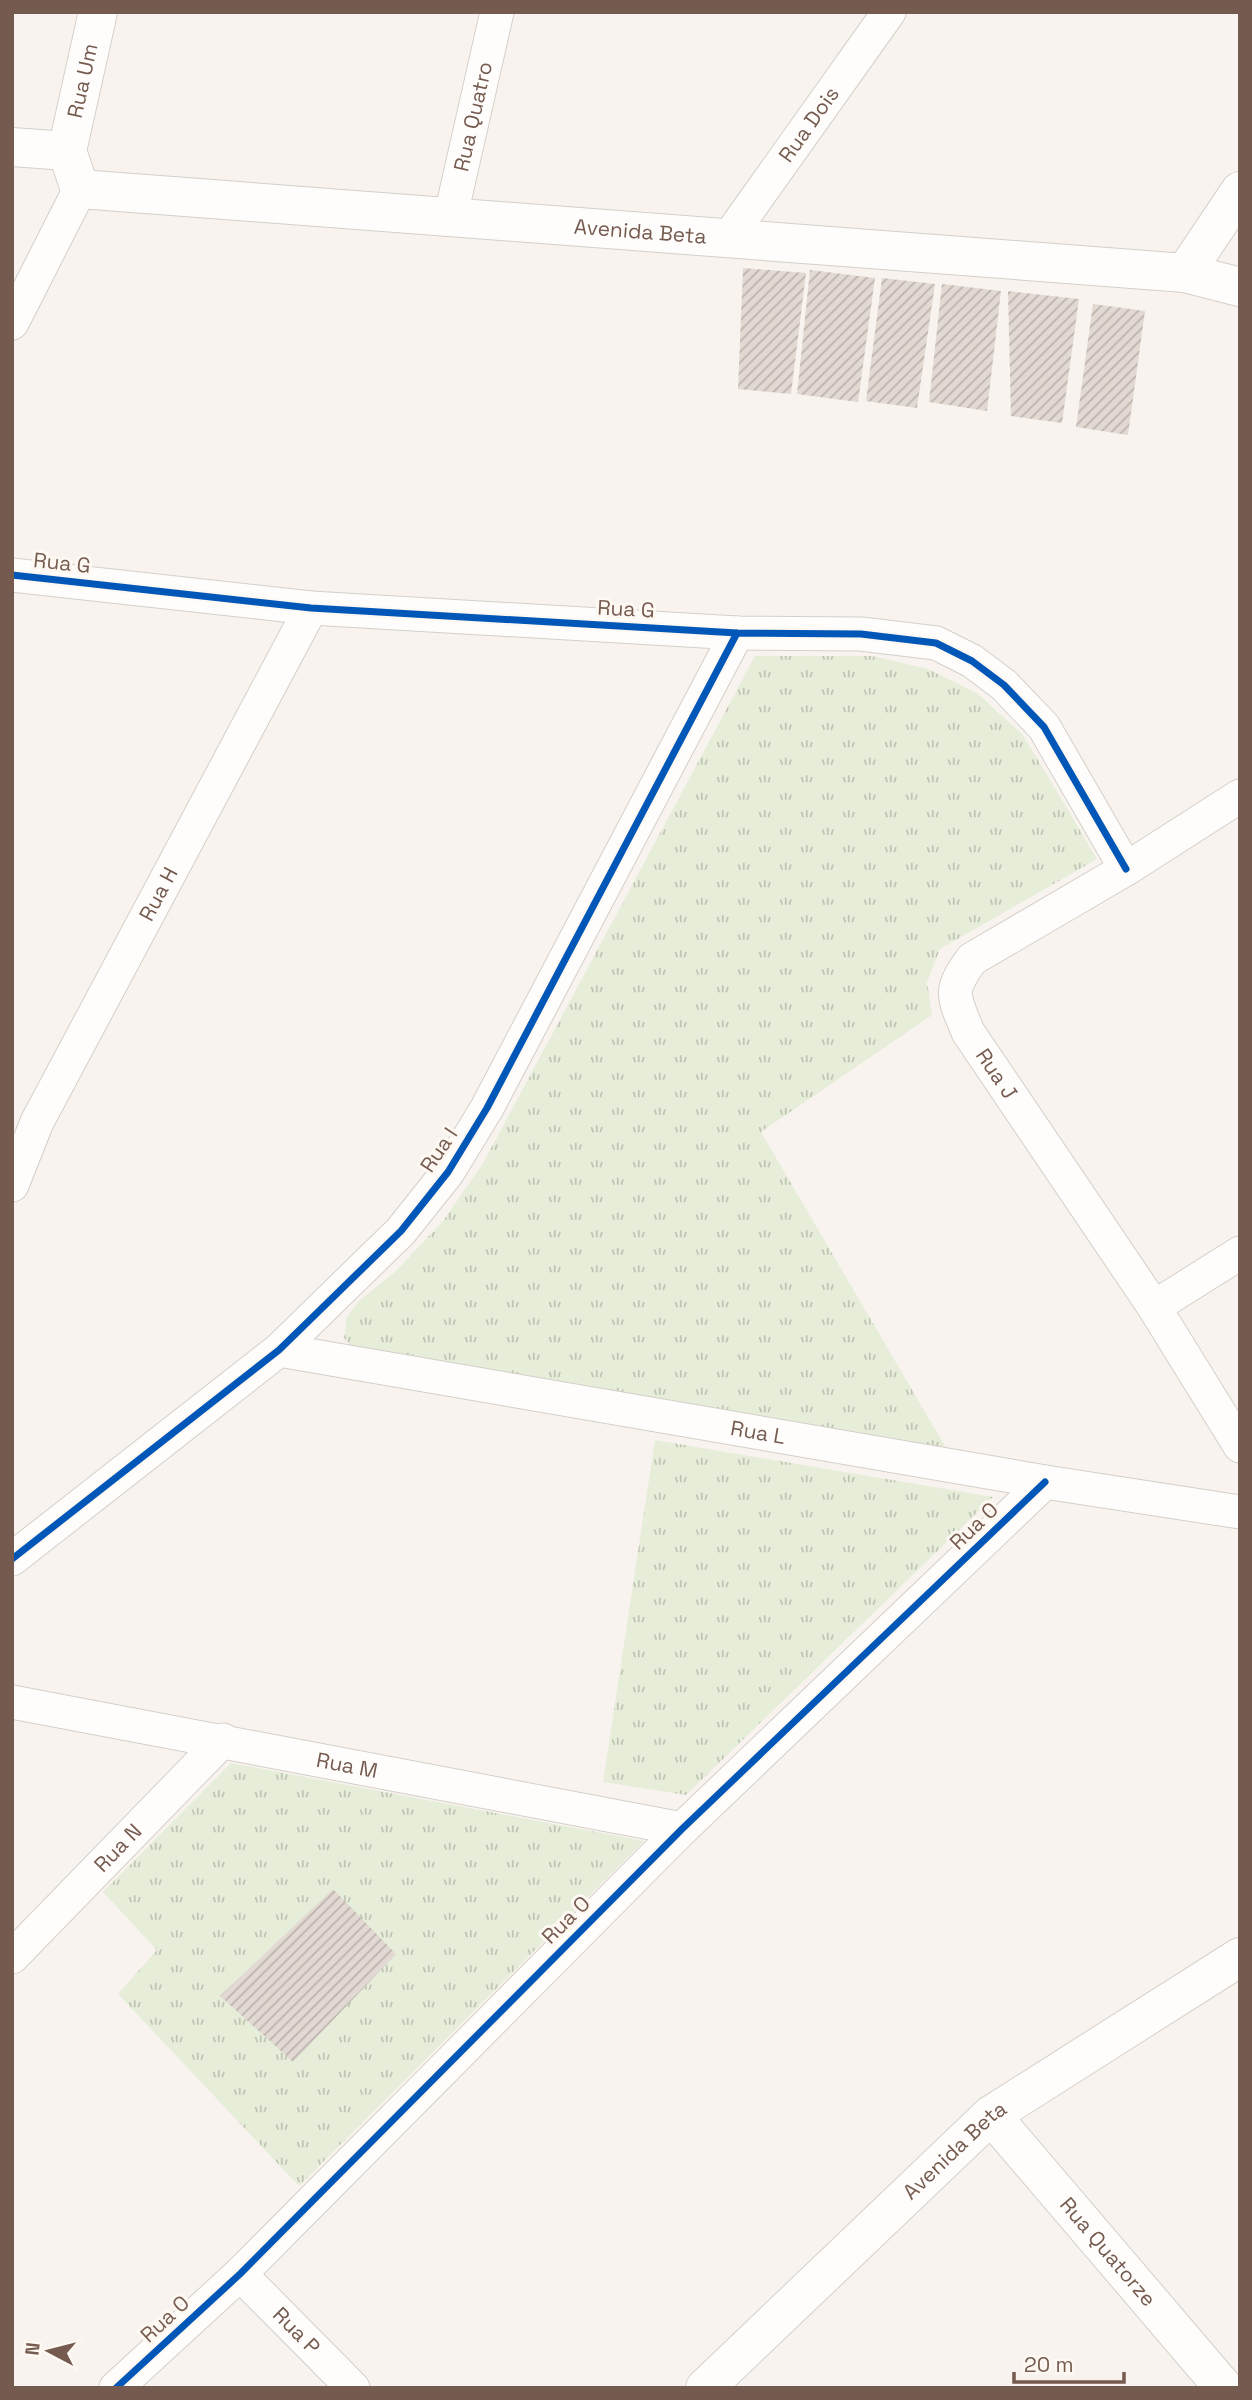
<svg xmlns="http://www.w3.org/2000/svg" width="1252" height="2400" font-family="'Space Grotesk',sans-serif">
<defs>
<pattern id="grass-tufts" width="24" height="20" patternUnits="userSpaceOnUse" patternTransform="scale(1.75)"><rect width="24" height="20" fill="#e6eeda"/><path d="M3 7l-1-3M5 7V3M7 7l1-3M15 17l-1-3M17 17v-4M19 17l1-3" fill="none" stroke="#bfc4b3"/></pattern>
<pattern id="building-hatch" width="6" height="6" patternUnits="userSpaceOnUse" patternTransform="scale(1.75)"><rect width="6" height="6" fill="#e2d9d3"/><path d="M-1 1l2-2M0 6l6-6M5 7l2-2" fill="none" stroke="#bcb3ae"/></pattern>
</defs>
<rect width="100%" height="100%" fill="#f8f3ee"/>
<!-- grass -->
<path fill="url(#grass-tufts)" d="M755,656H872L928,669L977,693L1023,735L1097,859L940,949L927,982L932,1015L761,1132L949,1453L352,1347L344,1338L347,1317L359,1301L396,1271L443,1221L482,1165Z
M655,1440L993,1497L686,1795L603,1782Z
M231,1763L644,1841L299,2186L118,1994L157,1950L103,1892Z"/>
<!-- building -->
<path fill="url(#building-hatch)" d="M743,268L806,273L791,394L738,389Z
M810,270L875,278L858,402L797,394Z
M882,278L935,284L917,408L866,401Z
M942,284L1001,291L987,411L929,402Z
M1008,291L1079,299L1062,423L1011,416Z
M1093,304L1145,311L1128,435L1076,427Z
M333,1889L396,1954L293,2062L220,1996Z"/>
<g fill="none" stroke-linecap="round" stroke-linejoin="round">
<!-- minor casing -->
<g stroke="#d5cfc9" stroke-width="35">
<g id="minor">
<path id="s1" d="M450,219L497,12"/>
<path id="s2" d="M729,237L889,12"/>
<path d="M12,323L80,189"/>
<path d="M12,575L311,608L737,633L861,634L936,643L972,661L1004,685L1044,727L1126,869"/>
<path id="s3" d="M1240,796L1126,869L972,959C948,992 953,995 968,1032L1154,1307L1240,1446"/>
<path id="s4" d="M12,1185L37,1122L311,608"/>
<path d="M1154,1307L1240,1253"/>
<path id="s5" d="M279,1350L1045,1482L1240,1512"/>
<path d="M12,1559L279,1350L401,1231L448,1172L487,1108L737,633"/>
<path id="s6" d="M12,1702L682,1829"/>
<path id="s7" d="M12,1957L223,1740"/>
<path id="s8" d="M240,2274L353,2388"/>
<path d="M116,2388L240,2274L682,1829L1045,1482"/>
</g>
</g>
<!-- tertiary casing -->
<g stroke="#d5cfc9" stroke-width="40">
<g id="tertiary">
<path d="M12,147L67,151"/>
<path id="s9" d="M67,151L80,189L1185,273"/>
<path id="s10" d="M67,151L98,12"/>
<path id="s11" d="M991,2115L1224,2388"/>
</g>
</g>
<!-- secondary casing -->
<g stroke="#d7d0ca" stroke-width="40">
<g id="secondary">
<path d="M1240,191L1185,273L1240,287"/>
<path id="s12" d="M705,2388L991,2115L1240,1957"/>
</g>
</g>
<!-- minor -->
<use href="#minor" stroke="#fefdfc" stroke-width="33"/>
<!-- tertiary -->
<use href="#tertiary" stroke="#fefdfc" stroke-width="38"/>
<!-- secondary -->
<use href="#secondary" stroke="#fefdfc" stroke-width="38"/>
<!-- cycleway casing -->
<g stroke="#fef8f2" stroke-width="11">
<path id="cycleway" d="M12,575L311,608L737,633L861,634L936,643L972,661L1004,685L1044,727L1126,869
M12,1559L279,1350L401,1231L448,1172L487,1108L737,633
M116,2388L240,2274L682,1829L1045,1482"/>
</g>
<!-- cycleway -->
<use href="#cycleway" stroke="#0057b8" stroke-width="7"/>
</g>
<g text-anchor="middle" stroke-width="6" stroke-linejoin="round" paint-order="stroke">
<!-- street labels -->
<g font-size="21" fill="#755b4f" stroke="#fef8f2">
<text dy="7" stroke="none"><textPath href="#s10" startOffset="72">Rua Um</textPath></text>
<text dy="7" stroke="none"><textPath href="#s1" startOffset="105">Rua Quatro</textPath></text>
<text dy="7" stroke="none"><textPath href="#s2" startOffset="138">Rua Dois</textPath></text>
<text dy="7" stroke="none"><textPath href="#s9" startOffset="602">Avenida Beta</textPath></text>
<text transform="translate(62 563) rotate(6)" y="7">Rua G</text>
<text transform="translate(626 609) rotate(3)" y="7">Rua G</text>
<text dy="7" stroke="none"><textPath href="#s4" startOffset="326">Rua H</textPath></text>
<text dy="7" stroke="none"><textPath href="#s3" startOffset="444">Rua J</textPath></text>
<text transform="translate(439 1150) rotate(-56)" y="7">Rua I</text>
<text dy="7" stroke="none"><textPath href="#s5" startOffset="486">Rua L</textPath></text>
<text transform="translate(974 1526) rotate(-44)" y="7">Rua O</text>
<text dy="7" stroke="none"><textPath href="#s6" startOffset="341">Rua M</textPath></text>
<text dy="7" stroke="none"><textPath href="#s7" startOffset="152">Rua N</textPath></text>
<text transform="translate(566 1920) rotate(-45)" y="7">Rua O</text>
<text dy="7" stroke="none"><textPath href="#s12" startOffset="345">Avenida Beta</textPath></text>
<text dy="7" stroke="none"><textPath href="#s11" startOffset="180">Rua Quatorze</textPath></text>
<text transform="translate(165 2319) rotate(-43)" y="7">Rua O</text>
<text dy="7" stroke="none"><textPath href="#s8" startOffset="80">Rua P</textPath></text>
</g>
</g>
<!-- border -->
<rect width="1252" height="2400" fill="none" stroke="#755b4f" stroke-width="28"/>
<!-- north arrow -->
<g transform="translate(49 2351) rotate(277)" stroke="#fef8f2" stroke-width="5" paint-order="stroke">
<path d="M0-5L12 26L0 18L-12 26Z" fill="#755b4f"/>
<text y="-10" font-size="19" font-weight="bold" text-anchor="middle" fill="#755b4f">N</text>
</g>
<!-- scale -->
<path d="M1014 2372v10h110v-10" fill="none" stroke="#755b4f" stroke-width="3.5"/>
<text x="1024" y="2372" font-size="21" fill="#755b4f" stroke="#fef8f2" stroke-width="5" paint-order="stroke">20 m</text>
</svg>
